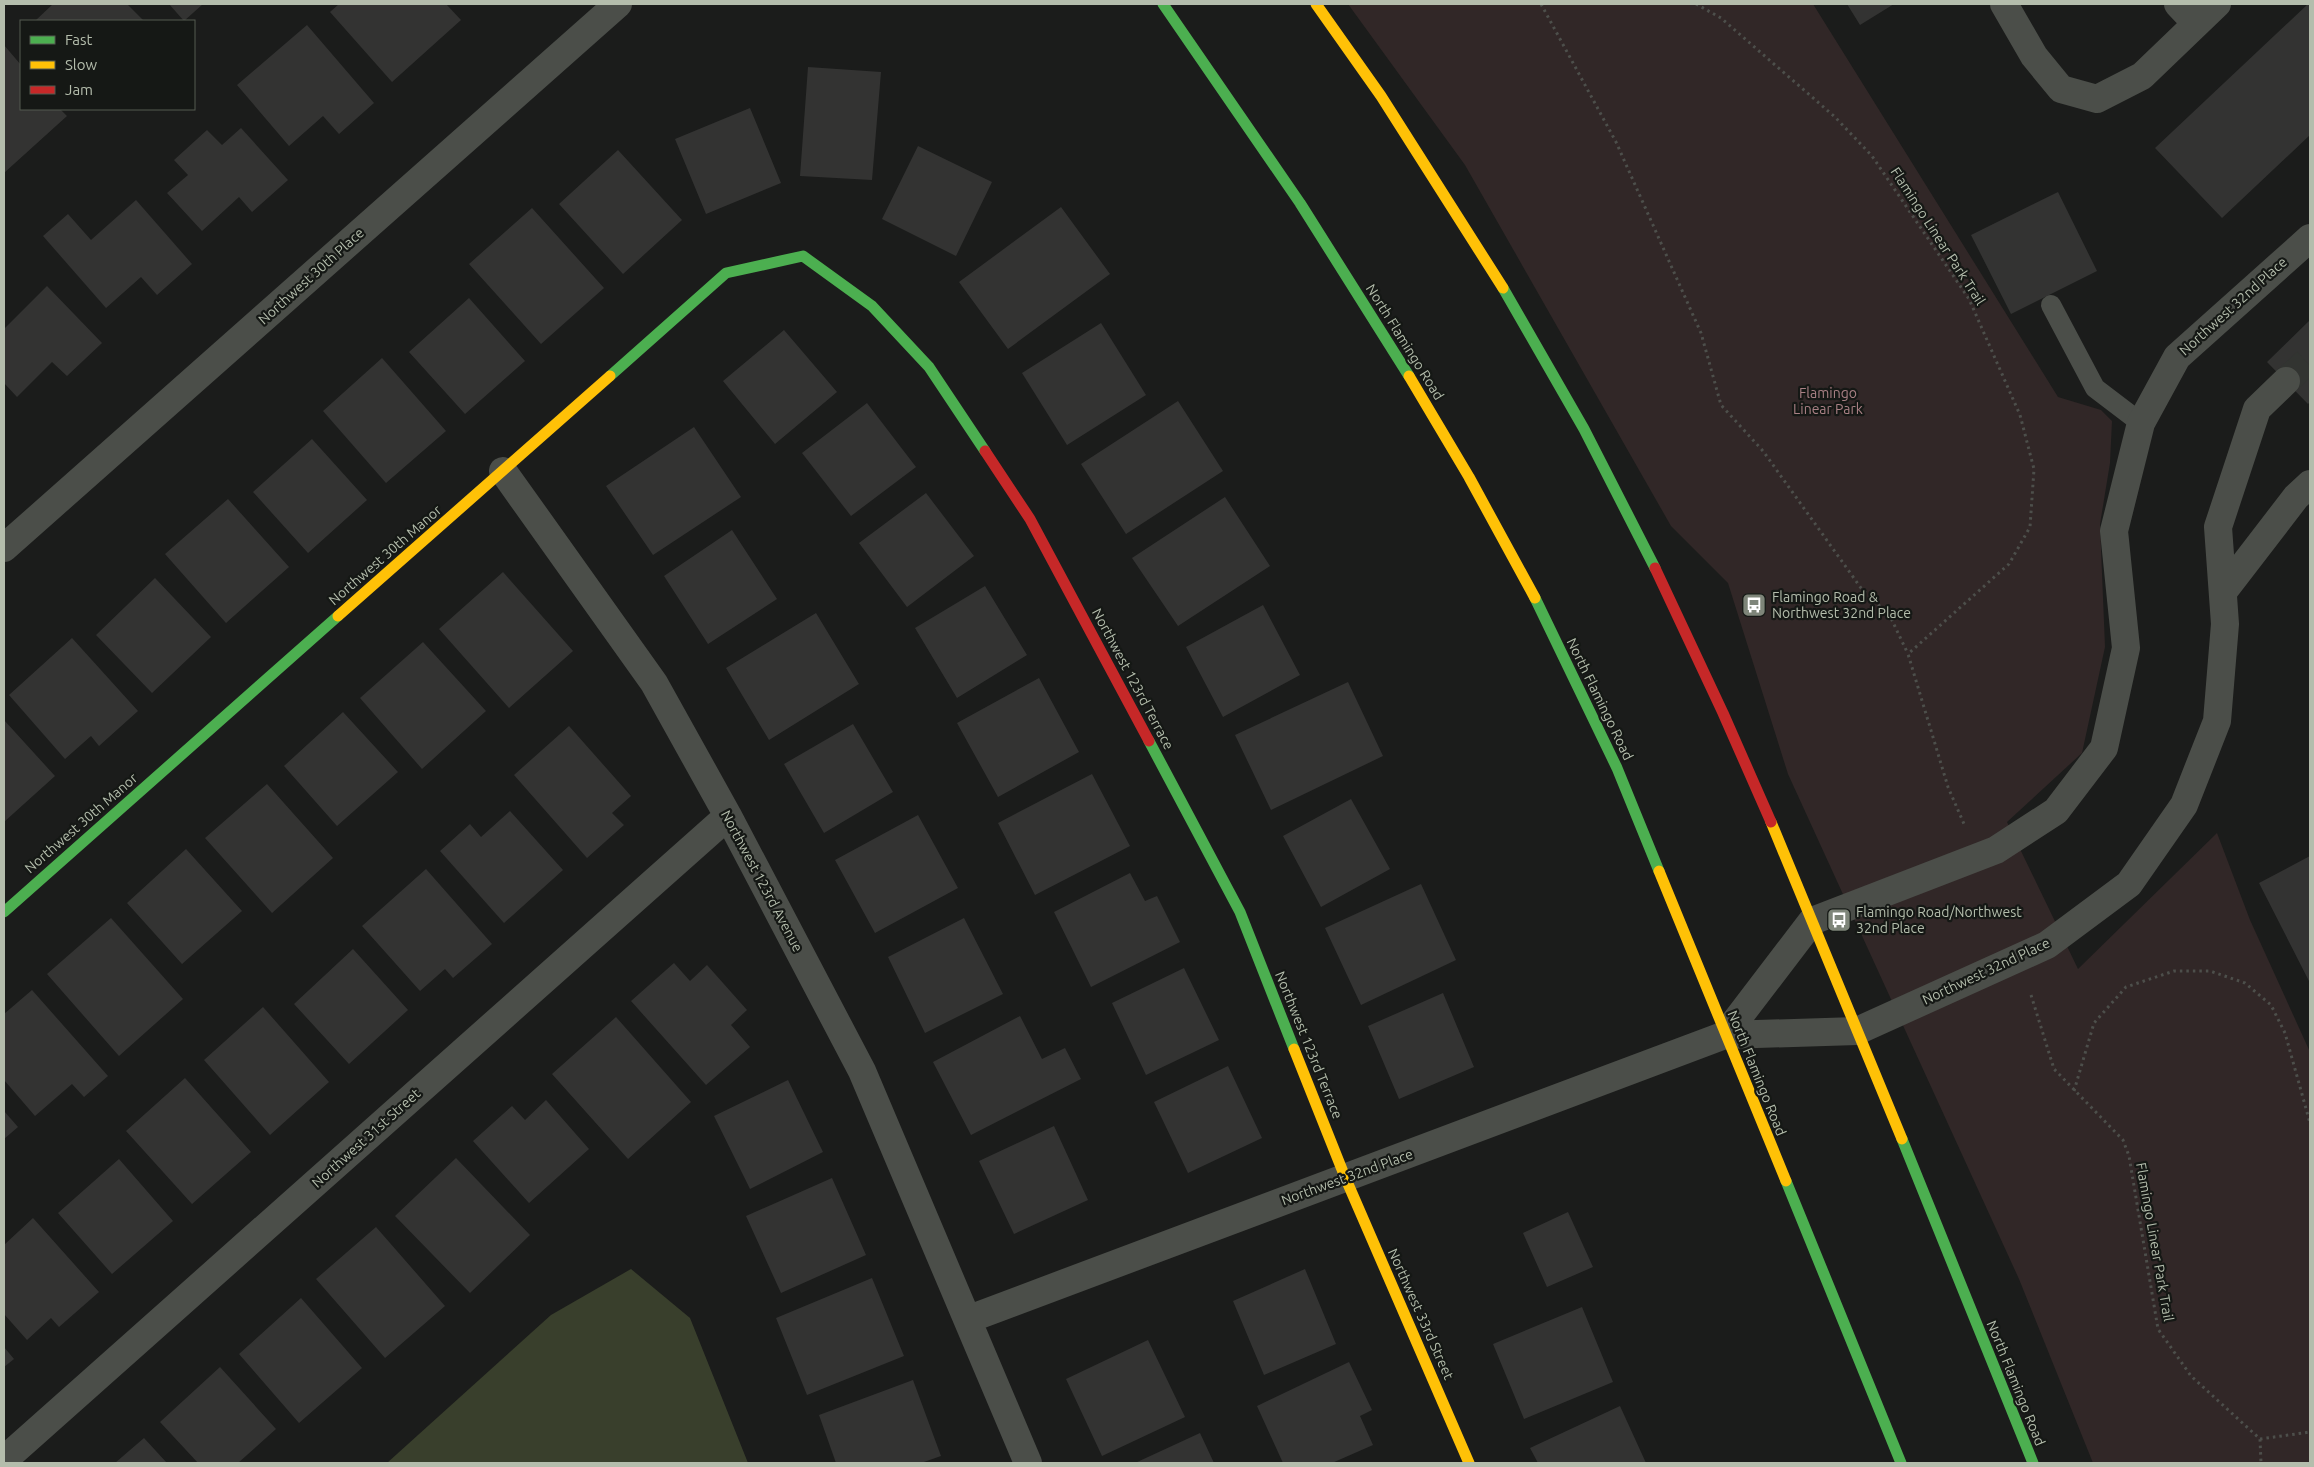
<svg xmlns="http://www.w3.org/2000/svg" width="2314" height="1467" font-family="Ubuntu,sans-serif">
<rect width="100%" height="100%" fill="#1b1c1b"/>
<!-- green -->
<path fill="#312727" d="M1348,4H1813L2058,397L2101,410L2112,421L2110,463L2100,524L2105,647L2082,753L2007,822L2078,969L2217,833L2250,920L2310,1052V1463H2093L2019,1279L1788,774L1728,583L1671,526L1465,165Z"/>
<!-- water -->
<path fill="#393f2c" d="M631,1269L690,1318L748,1463H387L551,1315Z"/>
<!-- building -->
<path fill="#333332" d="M53,4H127L144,21H35Z
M169,4H203L184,21Z
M339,4H446L461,20L392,82L330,12Z
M1847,4H1894L1860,25Z
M2308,4H2310V135L2222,218L2155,148Z
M307,25L374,103L339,134L323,116L289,146L237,85Z
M4,45L21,65V109H60L67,116L4,173Z
M808,67L881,72L872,180L800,176Z
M750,108L781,183L706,214L675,139Z
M241,128L288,180L252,212L239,197L202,231L167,193L188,175L174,160L207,130L222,145Z
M918,146L992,182L956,256L882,219Z
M618,150L682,220L623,274L559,204Z
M2058,192L2097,271L2011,314L1971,235Z
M136,200L192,264L157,295L141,277L106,308L43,236L68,214L91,240Z
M1061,207L1110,274L1008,349L959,282Z
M532,208L604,288L541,344L469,264Z
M47,286L102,343L67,376L52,362L17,397L4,383V329Z
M469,298L525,361L465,414L409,352Z
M2310,320V402L2308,404L2267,362Z
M1101,323L1146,395L1067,445L1022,373Z
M784,330L837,392L775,444L723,381Z
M382,358L446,431L386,483L323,411Z
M1178,401L1223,471L1126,534L1081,464Z
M867,403L916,467L851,516L802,453Z
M694,427L741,497L653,555L606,486Z
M312,439L367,500L308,553L253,492Z
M926,493L974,556L907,607L859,543Z
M1225,497L1270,566L1178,626L1132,558Z
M228,499L289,567L226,623L165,554Z
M732,530L777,599L708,644L664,576Z
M503,572L573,651L509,708L439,629Z
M155,578L211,637L152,693L96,635Z
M985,586L1027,655L957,698L915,628Z
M1263,605L1300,675L1223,717L1186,647Z
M816,613L859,684L769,740L726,668Z
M72,638L138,711L99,746L91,736L65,759L9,695Z
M423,642L486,711L422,769L360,698Z
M1039,678L1079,752L998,797L957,723Z
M1348,682L1383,756L1271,810L1235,735Z
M343,712L398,772L337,826L284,766Z
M4,720L55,776L4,822Z
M853,724L893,792L824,833L784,764Z
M569,726L631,796L612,813L624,825L587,858L514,775Z
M1092,774L1130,846L1035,895L998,823Z
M267,784L333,858L272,913L205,838Z
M1351,799L1390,869L1321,907L1283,836Z
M510,811L563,870L504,923L440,851L470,824L481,837Z
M918,815L958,888L875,933L835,860Z
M186,849L242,911L182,964L127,903Z
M2310,856V983L2259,883Z
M426,869L492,944L453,978L445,969L420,991L362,926Z
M1130,873L1145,901L1157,896L1180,942L1091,987L1054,912Z
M1421,884L1456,960L1361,1005L1325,928Z
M111,918L183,999L119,1056L47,974Z
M964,918L1003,994L925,1033L888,957Z
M353,949L408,1010L349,1064L294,1004Z
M674,963L690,981L707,965L747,1010L731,1025L750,1047L706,1085L631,1001Z
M1184,968L1219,1040L1146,1075L1112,1003Z
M32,990L108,1076L84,1097L72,1084L35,1116L4,1080V1014Z
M1443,993L1474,1067L1399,1099L1368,1026Z
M263,1007L329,1082L270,1135L204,1060Z
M1020,1016L1042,1059L1065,1048L1081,1079L971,1135L933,1062Z
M616,1017L691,1102L628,1159L552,1074Z
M1228,1066L1262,1138L1188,1173L1154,1102Z
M185,1078L251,1152L192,1204L126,1131Z
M788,1080L823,1152L750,1189L714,1116Z
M546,1100L589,1149L529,1203L473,1141L512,1106L525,1120Z
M4,1111L18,1127L4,1139Z
M1054,1126L1088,1200L1014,1234L979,1161Z
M456,1158L530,1235L470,1293L395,1216Z
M119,1159L173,1221L112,1274L58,1213Z
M832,1178L866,1255L781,1293L746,1216Z
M1568,1212L1593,1267L1547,1287L1523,1233Z
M33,1218L99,1292L59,1327L51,1318L27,1340L4,1314V1245Z
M376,1227L445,1306L385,1358L316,1279Z
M1305,1269L1336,1344L1264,1375L1233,1301Z
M872,1278L904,1356L807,1395L776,1318Z
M301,1298L362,1368L299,1423L239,1354Z
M1582,1307L1613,1382L1524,1419L1493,1344Z
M1148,1340L1185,1417L1102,1456L1066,1379Z
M4,1347L14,1359L4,1367Z
M1349,1362L1372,1410L1360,1416L1373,1445L1332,1463H1283L1257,1406Z
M220,1367L276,1429L238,1463H198L160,1422Z
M913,1380L941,1456L921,1463H836L819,1415Z
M1620,1406L1646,1463H1538L1530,1448Z
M1200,1433L1214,1463H1135Z
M144,1438L167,1463H115Z"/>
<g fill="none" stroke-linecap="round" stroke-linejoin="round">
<!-- street-tunnel -->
<path stroke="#323431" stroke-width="28" stroke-dasharray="28 14" stroke-linecap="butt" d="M2286,381L2310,359"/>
<!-- path -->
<path stroke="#4d4f4b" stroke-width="3" stroke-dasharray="2.5 4" stroke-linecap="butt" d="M1541,4L1616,142L1701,333L1721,405L1763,451L1861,588L1890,616L1908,654
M1696,4L1721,18L1835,117L1872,156L1969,299L2020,415L2034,469L2030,527L2009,564L1908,654L1948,787L1964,824
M2031,995L2054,1069L2123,1140L2129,1156L2158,1329L2191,1376L2260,1439L2261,1463
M2074,1091L2094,1023L2126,987L2174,971H2210L2245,983L2271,1005L2285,1033L2310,1123
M2260,1439L2310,1432"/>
<!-- lane -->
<path stroke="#4b4e49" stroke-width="20" d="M2051,305L2095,388L2141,423"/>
<!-- street -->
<path stroke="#4b4e49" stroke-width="28" d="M2004,4L2034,56L2061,89L2097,99L2142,76L2217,4
M2178,4L2196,23
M503,471L654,683L728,816L862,1071L1028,1463
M4,548L618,4
M2223,592L2296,497L2310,484
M1725,1035L1812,921L1996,850L2056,811L2104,748L2126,648L2114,531L2141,423L2177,357L2310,238
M969,1319L1725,1035L1857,1031L2047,945L2129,884L2184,805L2217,721L2225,624L2218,527L2257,409L2286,381
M4,1460L728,816"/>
<!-- fast -->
<path stroke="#4caf50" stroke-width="11" d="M1163,4L1300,203L1409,376
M1503,288L1584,429L1655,568
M610,376L726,273L803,256L872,306L929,367L985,451
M1535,598L1617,768L1659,871
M1149,741L1240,912L1294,1049
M4,912L338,616
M1902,1139L2033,1463
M1786,1181L1901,1463"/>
<!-- slow -->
<path stroke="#ffc107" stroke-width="11" d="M1316,4L1381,96L1503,288
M1409,376L1469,477L1535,598
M338,616L610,376
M1771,822L1902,1139
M1659,871L1786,1181
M1294,1049L1345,1177L1469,1463"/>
<!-- jam -->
<path stroke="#c62828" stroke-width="11" d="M985,451L1030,519L1149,741
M1655,568L1723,713L1771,822"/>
</g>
<!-- icons -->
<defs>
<g id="bus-square" transform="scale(1.25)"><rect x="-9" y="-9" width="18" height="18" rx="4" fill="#7e8579" stroke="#151815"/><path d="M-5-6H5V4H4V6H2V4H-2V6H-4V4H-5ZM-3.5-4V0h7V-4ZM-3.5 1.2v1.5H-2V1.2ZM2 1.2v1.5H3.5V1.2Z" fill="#fff"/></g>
</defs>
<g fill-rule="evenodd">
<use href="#bus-square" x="1754" y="605"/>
<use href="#bus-square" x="1839" y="920"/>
</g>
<g text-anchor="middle" stroke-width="4.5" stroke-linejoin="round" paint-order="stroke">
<!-- street labels -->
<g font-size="14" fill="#b4bdac" stroke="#151815">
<text transform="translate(1938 236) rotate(57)" y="5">Flamingo Linear Park Trail</text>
<text transform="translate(311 276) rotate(-42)" y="5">Northwest 30th Place</text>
<text transform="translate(2233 306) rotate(-42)" y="5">Northwest 32nd Place</text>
<text transform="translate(1405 342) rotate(58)" y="5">North Flamingo Road</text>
<text transform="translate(385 555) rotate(-41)" y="5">Northwest 30th Manor</text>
<text transform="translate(1133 679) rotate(62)" y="5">Northwest 123rd Terrace</text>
<text transform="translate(1600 699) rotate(64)" y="5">North Flamingo Road</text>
<text transform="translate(81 823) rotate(-41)" y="5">Northwest 30th Manor</text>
<text transform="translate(762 881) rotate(62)" y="5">Northwest 123rd Avenue</text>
<text transform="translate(1986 971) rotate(-25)" y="5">Northwest 32nd Place</text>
<text transform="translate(1309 1045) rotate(68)" y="5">Northwest 123rd Terrace</text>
<text transform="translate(1757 1073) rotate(68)" y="5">North Flamingo Road</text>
<text transform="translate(366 1138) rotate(-42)" y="5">Northwest 31st Street</text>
<text transform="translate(1347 1177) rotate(-20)" y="5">Northwest 32nd Place</text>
<text transform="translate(2155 1242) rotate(80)" y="5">Flamingo Linear Park Trail</text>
<text transform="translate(1421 1314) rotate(66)" y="5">Northwest 33rd Street</text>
<text transform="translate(2016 1383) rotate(68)" y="5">North Flamingo Road</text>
</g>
<!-- park labels -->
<g font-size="14" fill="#a98185" stroke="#151815">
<text x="1828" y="398">Flamingo<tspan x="1828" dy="16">Linear Park</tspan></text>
</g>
<!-- poi labels -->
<g font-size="14" fill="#b4bdac" stroke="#151815" text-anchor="start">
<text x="1772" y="602">Flamingo Road &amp;<tspan x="1772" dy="16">Northwest 32nd Place</tspan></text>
<text x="1856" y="917">Flamingo Road/Northwest<tspan x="1856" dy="16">32nd Place</tspan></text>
</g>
</g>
<!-- border -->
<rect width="2314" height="1467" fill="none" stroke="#b4bdac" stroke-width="10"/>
<!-- legend -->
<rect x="20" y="20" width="175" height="90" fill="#151815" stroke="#555a51"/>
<rect x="30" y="36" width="25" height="8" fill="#4caf50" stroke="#555a51"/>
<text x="65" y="45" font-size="15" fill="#b4bdac">Fast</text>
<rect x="30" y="61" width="25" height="8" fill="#ffc107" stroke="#555a51"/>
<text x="65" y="70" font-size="15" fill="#b4bdac">Slow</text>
<rect x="30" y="86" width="25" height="8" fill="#c62828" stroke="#555a51"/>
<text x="65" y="95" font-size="15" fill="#b4bdac">Jam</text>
</svg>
